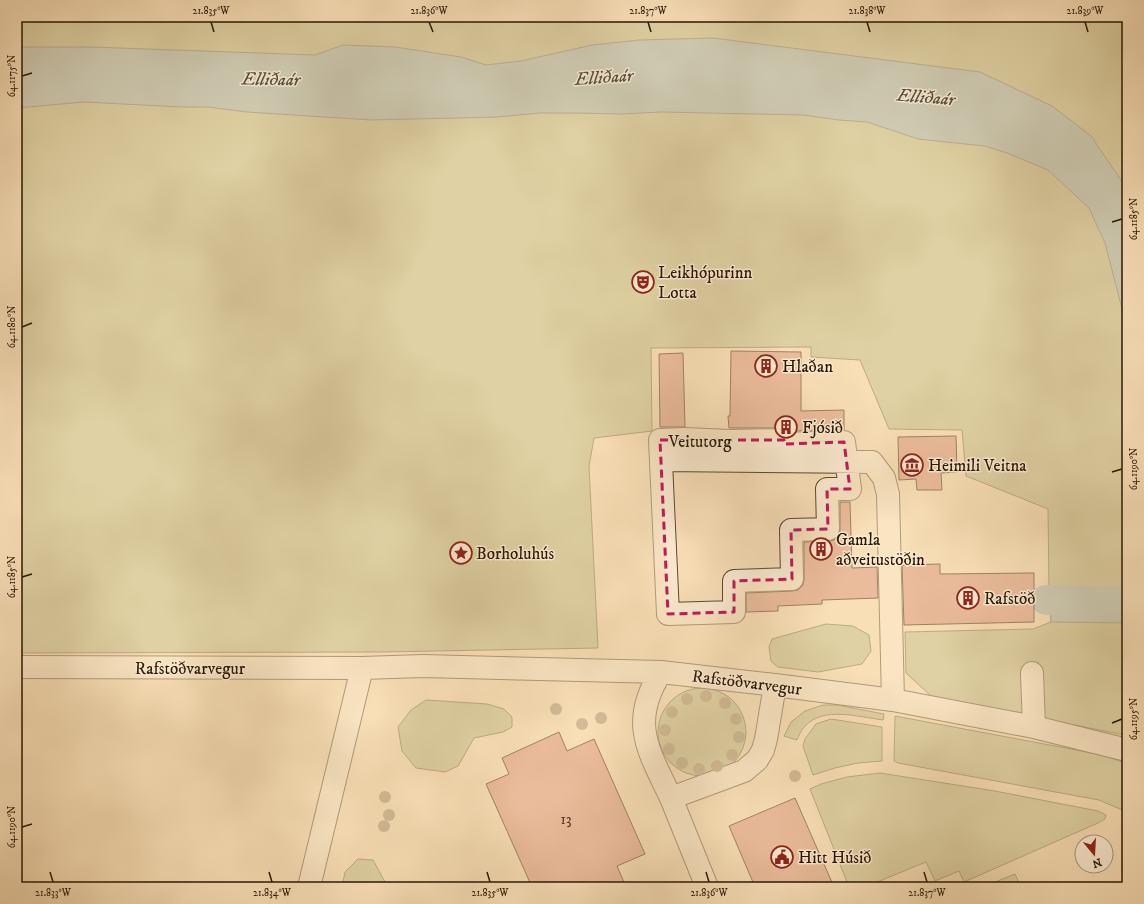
<svg xmlns="http://www.w3.org/2000/svg" width="1144" height="904" font-family="'IM FELL DW Pica',serif">
<rect width="100%" height="100%" fill="#f9dfb7"/>
<filter id="stains"><feTurbulence type="fractalNoise" baseFrequency=".005" numOctaves="4"/><feColorMatrix values="0 0 0 0 .2 0 0 0 0 .09 0 0 0 0 .02 0 0 0 .5 -.17"/></filter>
<radialGradient id="worn" r=".72"><stop offset=".6" stop-color="#630" stop-opacity="0"/><stop offset="1" stop-color="#630" stop-opacity=".3"/></radialGradient>
<!-- green -->
<path fill="#bfc18d" stroke="#746c48" d="M17,17H1127V737L1120,734L932,697L906,673L905,632L1033,629L1051,622L1049,589L1048,509L966,476L962,430L889,429L860,360L811,357V347L651,348L652,431L594,438L589,466L598,648L380,652L17,653Z
M826,624L853,626L869,635L871,651L862,664L818,672L778,667L771,661L769,647L772,639Z
M658 732a44 44 0 1 1 88 0a44 44 0 1 1-88 0Z
M426,700L487,704L504,709L512,717V727L503,732L474,738L458,766L445,772L416,768L402,751L398,727L411,710Z
M823,705H837L884,714L883,720C859,717 824,706 805,726C801,730 799,735 797,740L784,736L791,722L805,711Z
M895,716L1103,755L1127,764V812L1099,800L898,763L894,761Z
M831,719L882,727V761L858,763L835,768L813,775L803,746L805,739L816,724Z
M880,773L995,791L1098,811L1106,815L1105,819L1098,823L964,882L959,871L935,881L926,862L865,887H849L810,789L821,784L847,777Z
M358,859L373,860L385,882L386,887H342L345,872Z
M1015,874L1021,887H983Z"/>
<!-- water -->
<path fill="#9fbbb5" stroke="#6f796d" d="M713,38L980,72L1052,106L1091,136L1127,189V328L1105,243L1089,208L1048,170L1007,153L985,146L918,139L867,122L839,120L803,115L661,112L622,114L573,113H540L497,117L371,120L247,112L208,107H181L84,102L17,108V47H91L315,55L343,45L395,47L461,57L486,65L521,61L592,45L639,40Z
M1049,589L1127,593V623L1051,622Z"/>
<g fill="none" stroke-linecap="round" stroke-linejoin="round">
<!-- canal -->
<path stroke="#9fbbb5" stroke-width="30" d="M1046,600L1127,602"/>
</g>
<!-- building -->
<path fill="#d9937b" stroke="#281702" d="M731,351L801,352V411L844,410V430L792,431L790,429L784,428H729L728,416H730Z
M683,353L685,427H660L659,354Z
M956,436L957,472L941,473L942,490H917L916,479L899,480L898,437Z
M840,502H850L852,568L877,567L878,598L822,600V604L778,606V611L746,612V593L792,591L798,590L803,585L804,579V542L829,541L834,540L839,535L840,529Z
M940,564V574L1034,573V622L904,625L902,565Z
M559,732L567,751L594,739L645,854L617,866L626,887H532L486,784L509,774L502,758Z
M795,798L834,887H755L729,826Z"/>
<g fill="none" stroke-linecap="round" stroke-linejoin="round">
<!-- minor casing -->
<g stroke="#5c492f" stroke-width="24">
<path id="minor" d="M685,439L729,441L784,440V444L844,442L850,489H827L828,529L791,530L792,579L734,581V612L668,614L660,440Z
M661,460L872,462L884,478L888,494L893,700
M17,667L362,668L423,666L661,672L775,685L893,700L1034,727L1127,750
M661,672C629,722 648,750 671,798L744,771L757,760L763,750L766,739L775,685
M1032,673L1034,727
M671,798L707,887
M309,887L362,668"/>
</g>
<!-- minor -->
<use href="#minor" stroke="#fbead0" stroke-width="22"/>
</g>
<!-- trees -->
<g fill="#a3916e">
<circle cx="706" cy="696" r="6"/>
<circle cx="687" cy="699" r="6"/>
<circle cx="725" cy="703" r="6"/>
<circle cx="556" cy="709" r="6"/>
<circle cx="672" cy="712" r="6"/>
<circle cx="601" cy="718" r="6"/>
<circle cx="736" cy="719" r="6"/>
<circle cx="582" cy="724" r="6"/>
<circle cx="665" cy="730" r="6"/>
<circle cx="739" cy="737" r="6"/>
<circle cx="669" cy="749" r="6"/>
<circle cx="732" cy="755" r="6"/>
<circle cx="682" cy="763" r="6"/>
<circle cx="717" cy="766" r="6"/>
<circle cx="699" cy="769" r="6"/>
<circle cx="795" cy="776" r="6"/>
<circle cx="385" cy="797" r="6"/>
<circle cx="389" cy="815" r="6"/>
<circle cx="384" cy="826" r="6"/>
</g>
<!-- marked area -->
<path d="M0 0H1144V904H0ZM660,440H784V444L844,442L850,489H827L828,529L791,530L792,579L734,581V612L668,614Z" fill="#f9dfb7" fill-opacity=".55" fill-rule="evenodd"/>
<path fill="none" stroke="#c2185b" stroke-width="3" stroke-dasharray="8 5" stroke-linejoin="round" d="M660,440H784V444L844,442L850,489H827L828,529L791,530L792,579L734,581V612L668,614Z"/>
<!-- ticks -->
<path fill="none" stroke="#281702" stroke-width="1.5" d="M211,22L214,32M429,22L433,32M648,22L651,32M867,22L870,32M1085,22L1088,32M22,76L32,73M1112,222L1122,219M22,327L32,323M1112,472L1122,469M22,577L32,574M1112,723L1122,719M22,827L32,824M50,872L53,882M269,872L272,882M487,872L490,882M706,872L709,882M924,872L927,882"/>
<!-- icons -->
<defs>
<g id="theatre-ring" transform="scale(1.15)"><circle r="9.5" fill="#fbead0" stroke="#8f2418" stroke-width="1.5"/><path d="M-5-5.5Q0-4 5-5.5V0Q5 5 0 6Q-5 5-5 0ZM-3.3-2.5H-1v1.5H-3.3ZM1-2.5H3.3v1.5H1ZM-2.8 1Q0 5.5 2.8 1Z" fill="#8f2418"/></g>
<g id="building-ring" transform="scale(1.15)"><circle r="9.5" fill="#fbead0" stroke="#8f2418" stroke-width="1.5"/><path d="M-4-6H4V6H1V3H-1V6H-4ZM-2.5-4.3h1.7v1.8h-1.7ZM.8-4.3h1.7v1.8H.8ZM-2.5-1h1.7V.8h-1.7ZM.8-1h1.7V.8H.8Z" fill="#8f2418"/></g>
<g id="museum-ring" transform="scale(1.15)"><circle r="9.5" fill="#fbead0" stroke="#8f2418" stroke-width="1.5"/><path d="M0-6L6-3V-2H-6V-3ZM-5-1h2V3h-2ZM-1-1h2V3h-2ZM3-1h2V3H3ZM-6 4H6V6H-6Z" fill="#8f2418"/></g>
<g id="sight-ring" transform="scale(1.15)"><circle r="9.5" fill="#fbead0" stroke="#8f2418" stroke-width="1.5"/><path d="M0-6L1.8-2.2L6-1.7L2.9 1.2L3.7 5.4L0 3.3L-3.7 5.4L-2.9 1.2L-6-1.7L-1.8-2.2Z" fill="#8f2418"/></g>
<g id="civic-ring" transform="scale(1.15)"><circle r="9.5" fill="#fbead0" stroke="#8f2418" stroke-width="1.5"/><path d="M-.6-6.5H3V-4.5H.6V-3L4-1V1h2V6H-6V1h2V-1L-.6-3ZM-1.2 2.5V6h2.4V2.5Z" fill="#8f2418"/></g>
</defs>
<g fill-rule="evenodd">
<use href="#theatre-ring" x="643" y="282"/>
<use href="#building-ring" x="766" y="366"/>
<use href="#building-ring" x="786" y="427"/>
<use href="#museum-ring" x="912" y="465"/>
<use href="#building-ring" x="821" y="549"/>
<use href="#sight-ring" x="461" y="553"/>
<use href="#building-ring" x="968" y="598"/>
<use href="#civic-ring" x="782" y="857"/>
</g>
<g text-anchor="middle" stroke-width="3" stroke-linejoin="round" paint-order="stroke">
<!-- number labels -->
<g font-size="15" fill="#543620">
<text x="566" y="824">13</text>
</g>
<!-- poi labels -->
<g font-size="17" fill="#281702" stroke="#fbead0" text-anchor="start">
<text x="658" y="278">Leikhópurinn<tspan x="658" dy="20">Lotta</tspan></text>
<text x="782" y="372">Hlaðan</text>
<text x="802" y="433">Fjósið</text>
<text x="928" y="471">Heimili Veitna</text>
<text x="836" y="545">Gamla<tspan x="836" dy="20">aðveitustöðin</tspan></text>
<text x="476" y="559">Borholuhús</text>
<text x="984" y="604">Rafstöð</text>
<text x="798" y="863">Hitt Húsið</text>
</g>
<!-- street labels -->
<g font-size="17" fill="#281702" stroke="#fbead0">
<text x="700" y="447">Veitutorg</text>
<text x="190" y="674">Rafstöðvarvegur</text>
<text transform="translate(747 682) rotate(7)" y="6">Rafstöðvarvegur</text>
</g>
<!-- water labels -->
<g font-size="18" font-style="italic" fill="#525041" stroke="#fbead0">
<text transform="translate(604 77) rotate(-4)" y="6">Elliðaár</text>
<text transform="translate(271 79) rotate(1)" y="6">Elliðaár</text>
<text transform="translate(926 97) rotate(5)" y="6">Elliðaár</text>
</g>
</g>
<!-- margin -->
<rect width="1144" height="904" fill="none" stroke="#f9dfb7" stroke-width="44"/>
<!-- north arrow -->
<g transform="translate(1094 854) rotate(162)"><circle r="19" fill="#fbead0" stroke="#a7967e"/>
<path d="M0-3L7 15L0 10L-7 15Z" fill="#8f2418"/>
<text y="-6" font-size="11" font-weight="bold" text-anchor="middle" fill="#281702">N</text>
</g>
<rect x="22" y="22" width="1100" height="860" fill="none" stroke="#281702" stroke-width="1.5"/>
<g font-size="10" text-anchor="middle" fill="#281702">
<text x="211" y="14">21.835°W</text>
<text x="429" y="14">21.836°W</text>
<text x="648" y="14">21.837°W</text>
<text x="867" y="14">21.838°W</text>
<text x="1085" y="14">21.839°W</text>
<text transform="translate(11 76) rotate(-90)" y="4">64.1175°N</text>
<text transform="translate(1133 219) rotate(-90)" y="4">64.1185°N</text>
<text transform="translate(11 327) rotate(-90)" y="4">64.1180°N</text>
<text transform="translate(1133 469) rotate(-90)" y="4">64.1190°N</text>
<text transform="translate(11 577) rotate(-90)" y="4">64.1185°N</text>
<text transform="translate(1133 719) rotate(-90)" y="4">64.1195°N</text>
<text transform="translate(11 827) rotate(-90)" y="4">64.1190°N</text>
<text x="53" y="896">21.833°W</text>
<text x="272" y="896">21.834°W</text>
<text x="490" y="896">21.835°W</text>
<text x="709" y="896">21.836°W</text>
<text x="927" y="896">21.837°W</text>
</g>
<rect width="100%" height="100%" filter="url(#stains)"/>
<rect width="100%" height="100%" fill="url(#worn)"/>
</svg>
